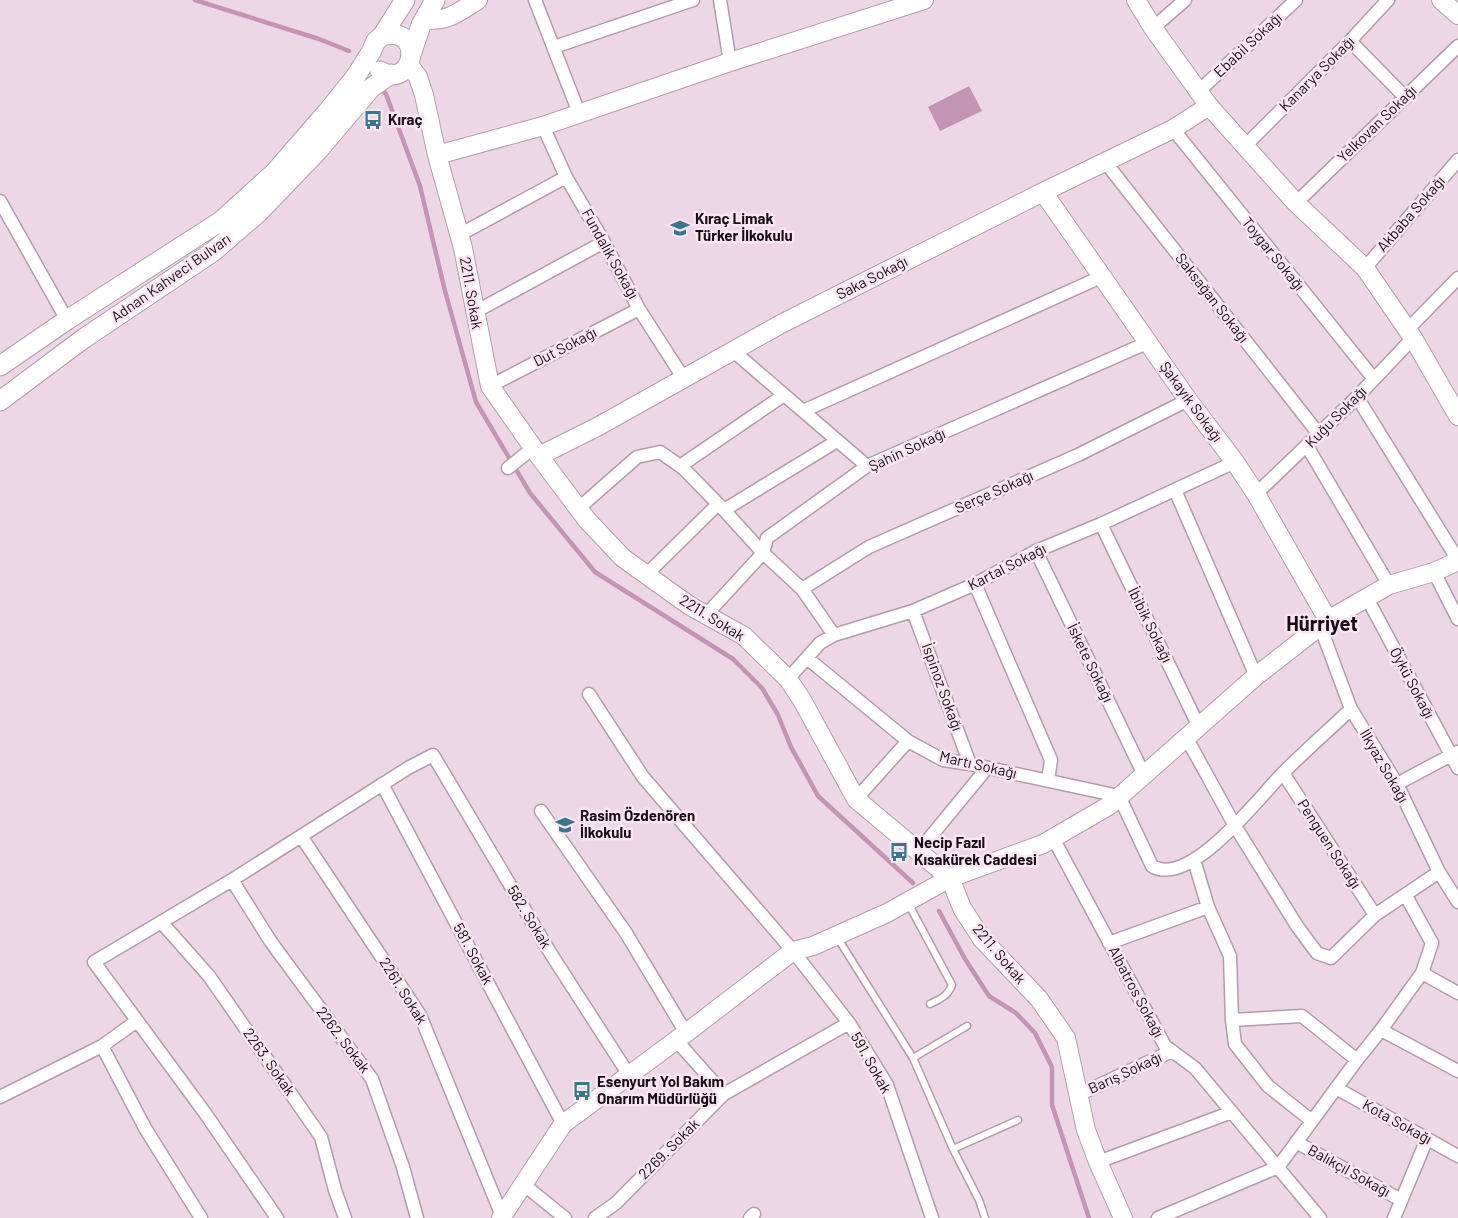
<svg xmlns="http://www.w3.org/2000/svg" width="1458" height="1218" font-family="Barlow,sans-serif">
<rect width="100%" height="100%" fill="#edd7e6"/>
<!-- water -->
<path fill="#c494b4" d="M969,86L982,111L940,131L928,107Z"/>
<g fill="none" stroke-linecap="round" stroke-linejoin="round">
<!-- stream -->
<path stroke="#c494b4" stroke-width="4.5" d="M195,0L319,39L349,51
M380,88L386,94L420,186L445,291L476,402L530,493L595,572L733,659L762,688L778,715L791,747L818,796L913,883
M939,911L965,959L989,996L1016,1013L1035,1033L1052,1067V1105L1089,1218"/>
<!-- lane casing -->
<g stroke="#b29dab" stroke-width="9">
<path id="lane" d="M908,903L952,985C948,996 940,999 930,1004
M837,937L913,1058L953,1149L979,1200L985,1218
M913,1058L967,1026
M953,1149L1018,1120"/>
</g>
<!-- street casing -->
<g stroke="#b29dab" stroke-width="15">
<path id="street" d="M535,0L579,113
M720,0L730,62
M1153,28L1185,0
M1350,41L1405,97
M554,47L693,0
M1199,91L1296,0
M543,126L566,177L604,242L639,309L684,379
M1173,129L1374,379
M1245,146L1350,41L1388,0
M1106,163L1318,433
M0,201L67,320
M1296,203L1458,46
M459,235L566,177
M1365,268L1458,160
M475,312L604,242
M1407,330L1458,278
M732,350L803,411L1101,277
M490,386L639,309
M1357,397L1458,560
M803,411L867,466
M1307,446L1389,585
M680,466L784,395
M508,468L533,448
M1175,490L1256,676
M1256,494L1357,397L1413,338
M579,508L637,457L660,452L683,468L724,510L763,553L802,589L834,635
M724,510L837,441
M1101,524L1199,727
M1036,551L1144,775
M1434,572L1458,619
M646,575L718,504
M975,584L1051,760L1048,780
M802,589L869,547L1078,455L1188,400
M1367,598L1458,768
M913,611L970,764
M706,615L763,553L767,538L867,466L1149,342
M1320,626L1351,709L1397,784L1439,872L1458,902
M807,658L908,741L943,760L970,764L1119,796L1152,866C1190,889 1260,796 1284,772C1306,750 1329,730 1351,709
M788,679L820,643L834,635L913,611L975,584L1036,551L1101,524L1235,462
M589,694L643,777L793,951L849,1023L887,1085L932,1218
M1186,737L1235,826L1297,926L1317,953L1331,958L1375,915L1439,872
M1283,773L1375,915
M382,784L563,1124
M1397,784L1457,752
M856,799L908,741
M541,811L626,933L686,1033
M301,836L420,1015L502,1216
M1053,838L1165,1046L1195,1068L1320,1218
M918,852L987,768
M1194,860L1208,907
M232,880L271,942L372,1079L403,1167L417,1218
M162,923L209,976L321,1137L335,1190L345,1218
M1109,943L1208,907L1230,956L1232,1020L1235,1044L1268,1086L1312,1121
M1422,973L1458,993
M1232,1020L1302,1016L1357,1060
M1381,1030L1458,1071
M676,1040L724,1094
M102,1046L145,1128L201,1218
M1336,1088L1458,1156
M1078,1095L1172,1051
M0,1097L102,1046L137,1021
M1296,1142L1401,1200
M1098,1162L1232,1112
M523,1184L565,1218
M277,1218L205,1113L94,962L232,880L408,768L433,755L551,954L629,1075
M595,1218L616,1203L724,1094L849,1023
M750,1218L754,1214
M1158,1218L1278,1167L1357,1060L1381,1030L1422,973L1432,943L1406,896
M1394,1218L1427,1139"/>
</g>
<!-- secondary casing -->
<g stroke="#b29dab" stroke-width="20">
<path id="secondary" d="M1136,0L1153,28L1209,106L1296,203L1365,268L1413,338L1458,416
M1441,0L1458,15
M424,19C447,23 460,11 478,0
M409,65L418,77L424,95L437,155L463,248L490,386L539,456L587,520L623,558L690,606L744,636L788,679L802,700L856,799L950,878L962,908L982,939L1039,999L1066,1038L1086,1130L1098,1162L1123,1218
M437,155L543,126L730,62L924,0
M1043,192L1188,400L1235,462L1256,494L1328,620
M539,456L597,427L781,324L1043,192L1173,129L1209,106
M501,1218L563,1124L686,1033L793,951L813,946L887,913L950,878L1043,844L1110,805L1256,676L1328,620L1389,585L1434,572L1458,561"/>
</g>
<!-- primary casing -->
<g stroke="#b29dab" stroke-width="21">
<path id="primary" d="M412,52L421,25L435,0
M380,71C415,91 426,24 382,36
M0,366L67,320L221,221L275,172L328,111L356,76L371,52L376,41L382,36L405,0
M0,401L83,339L214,251L259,212L315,154L371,88L391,74"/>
</g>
<!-- lane -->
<use href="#lane" stroke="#fff" stroke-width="6"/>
<!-- street -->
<use href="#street" stroke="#fff" stroke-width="12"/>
<!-- secondary -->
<use href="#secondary" stroke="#fff" stroke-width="18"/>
<!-- primary -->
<use href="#primary" stroke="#fff" stroke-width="19"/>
</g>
<!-- icons -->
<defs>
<g id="bus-bare" transform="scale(1.5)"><path d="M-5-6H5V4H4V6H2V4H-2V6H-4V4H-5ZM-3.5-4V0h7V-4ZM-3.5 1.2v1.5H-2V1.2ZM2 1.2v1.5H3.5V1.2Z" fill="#357889" stroke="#fae5f3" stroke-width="2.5" paint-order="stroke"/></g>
<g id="school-bare" transform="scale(1.5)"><path d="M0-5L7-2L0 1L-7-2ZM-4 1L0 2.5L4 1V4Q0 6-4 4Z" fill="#357889" stroke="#fae5f3" stroke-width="2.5" paint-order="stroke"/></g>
</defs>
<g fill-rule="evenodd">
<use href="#bus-bare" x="373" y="120"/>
<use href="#school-bare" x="680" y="228"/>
<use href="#school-bare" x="565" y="825"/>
<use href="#bus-bare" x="899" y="852"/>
<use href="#bus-bare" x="582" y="1091"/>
</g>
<g text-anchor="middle" stroke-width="5" stroke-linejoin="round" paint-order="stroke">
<!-- street labels -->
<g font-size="15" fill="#170f14" stroke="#fae5f3">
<text transform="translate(1248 45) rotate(-43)" y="5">Ebabil Sokağı</text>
<text transform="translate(1317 74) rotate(-45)" y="5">Kanarya Sokağı</text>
<text transform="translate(1377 124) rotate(-44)" y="5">Yelkovan Sokağı</text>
<text transform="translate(1411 214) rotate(-49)" y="5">Akbaba Sokağı</text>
<text transform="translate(610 254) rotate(61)" y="5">Fundalık Sokağı</text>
<text transform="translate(1273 254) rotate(51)" y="5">Toygar Sokağı</text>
<text transform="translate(171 278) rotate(-35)" y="5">Adnan Kahveci Bulvarı</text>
<text transform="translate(872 278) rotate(-27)" y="5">Saka Sokağı</text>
<text transform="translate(471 293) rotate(80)" y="5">2211. Sokak</text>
<text transform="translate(1212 298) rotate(52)" y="5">Saksağan Sokağı</text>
<text transform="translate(565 347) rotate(-27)" y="5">Dut Sokağı</text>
<text transform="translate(1191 402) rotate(54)" y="5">Şakayık Sokağı</text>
<text transform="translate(1336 417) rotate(-45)" y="5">Kuğu Sokağı</text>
<text transform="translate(907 450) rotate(-25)" y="5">Şahin Sokağı</text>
<text transform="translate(994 492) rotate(-24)" y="5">Serçe Sokağı</text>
<text transform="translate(1007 567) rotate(-27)" y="5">Kartal Sokağı</text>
<text transform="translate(712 618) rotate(32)" y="5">2211. Sokak</text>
<text transform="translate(1150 625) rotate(64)" y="5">İbibik Sokağı</text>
<text transform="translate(1090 663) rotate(64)" y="5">İskete Sokağı</text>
<text transform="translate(1412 683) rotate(62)" y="5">Öykü Sokağı</text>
<text transform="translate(942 687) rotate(70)" y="5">İspinoz Sokağı</text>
<text transform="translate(978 765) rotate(13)" y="5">Martı Sokağı</text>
<text transform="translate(1384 766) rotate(60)" y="5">İlkyaz Sokağı</text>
<text transform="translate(1329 844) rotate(57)" y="5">Penguen Sokağı</text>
<text transform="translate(529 917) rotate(59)" y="5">582. Sokak</text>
<text transform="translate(473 954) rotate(62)" y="5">581. Sokak</text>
<text transform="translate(999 954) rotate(50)" y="5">2211. Sokak</text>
<text transform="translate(403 991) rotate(58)" y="5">2261. Sokak</text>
<text transform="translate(1136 992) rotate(62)" y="5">Albatros Sokağı</text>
<text transform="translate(343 1040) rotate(53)" y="5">2262. Sokak</text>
<text transform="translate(269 1062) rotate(55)" y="5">2263. Sokak</text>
<text transform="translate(871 1063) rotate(61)" y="5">591. Sokak</text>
<text transform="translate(1125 1073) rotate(-25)" y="5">Barış Sokağı</text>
<text transform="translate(1397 1122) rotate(29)" y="5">Kota Sokağı</text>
<text transform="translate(669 1149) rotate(-45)" y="5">2269. Sokak</text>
<text transform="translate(1349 1171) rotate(29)" y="5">Balıkçıl Sokağı</text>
</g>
<!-- poi labels -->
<g font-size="15" font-weight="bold" fill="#170f14" stroke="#fae5f3" text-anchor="start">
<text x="388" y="125">Kıraç</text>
<text x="695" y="224">Kıraç Limak<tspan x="695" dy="17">Türker İlkokulu</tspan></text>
<text x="580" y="821">Rasim Özdenören<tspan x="580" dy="17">İlkokulu</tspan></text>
<text x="914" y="848">Necip Fazıl<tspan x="914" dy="17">Kısakürek Caddesi</tspan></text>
<text x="597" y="1087">Esenyurt Yol Bakım<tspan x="597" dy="17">Onarım Müdürlüğü</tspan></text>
</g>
<!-- district labels -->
<g font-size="20" font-weight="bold" fill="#170f14" stroke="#fae5f3">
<text x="1322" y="631">Hürriyet</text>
</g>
</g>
</svg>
